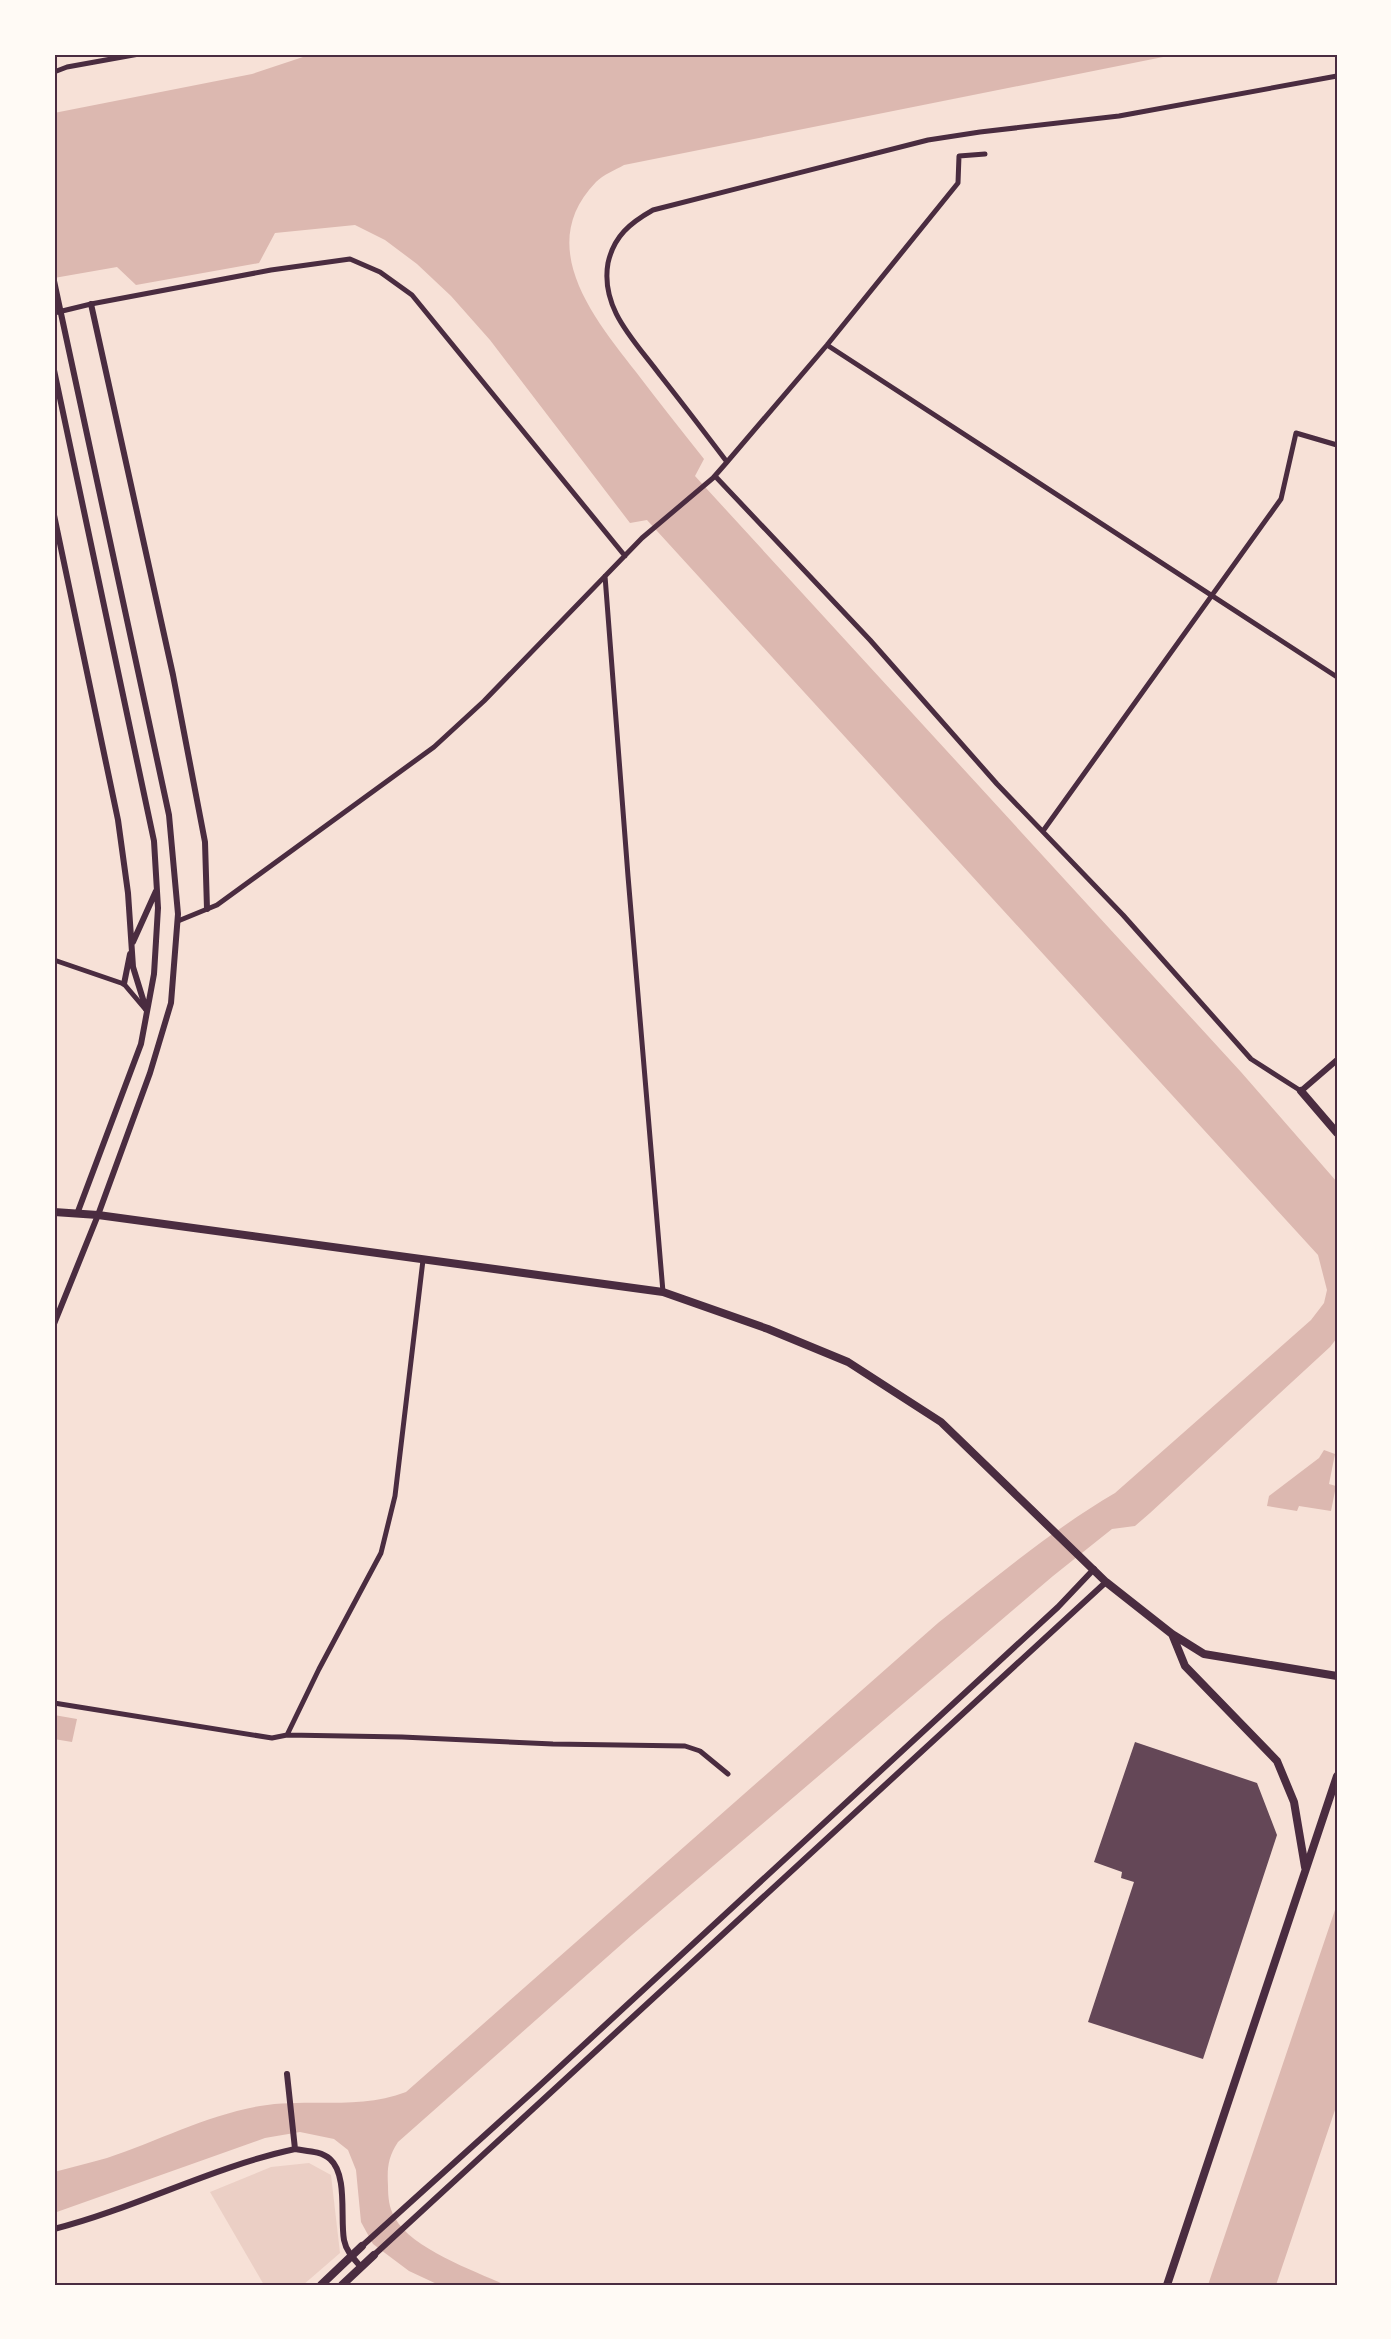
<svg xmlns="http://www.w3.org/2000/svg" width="1391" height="2339" font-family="Quicksand,sans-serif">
<rect width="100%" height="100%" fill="#f7e1d7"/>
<!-- green -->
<path fill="#ebcfc5" d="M309,2163L331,2175L340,2253L303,2285H264L210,2192L271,2167Z"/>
<!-- water -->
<path fill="#dcb8b0" d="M306,54H1178L624,165C615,170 603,175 596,182C534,246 594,318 636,372C658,401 681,430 704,459L695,476L1241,1072L1337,1182V1338L1330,1347L1150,1513L1135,1526L1112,1529L1053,1576L632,1935L398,2142C388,2157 387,2168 388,2186C388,2197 389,2208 395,2218C412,2249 473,2270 505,2285H439L409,2271L373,2244L361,2222L356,2170L348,2150L334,2139L300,2132L265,2138L54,2213V2172C72,2167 90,2163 107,2158C158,2141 207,2115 260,2106C308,2098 360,2110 406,2092L938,1623C995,1578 1052,1530 1115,1493L1311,1320L1324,1303L1327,1290L1318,1255L647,520L630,523L490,340L451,296L417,264L385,240L355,225L275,233L259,263L136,285L117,267L54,278V113L252,74L303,57Z
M1324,1450L1335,1454L1329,1484L1336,1486L1331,1511L1299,1506L1297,1511L1267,1506L1269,1496L1319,1458Z
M54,1715L77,1719L72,1742L54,1739Z
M1337,1904V2104L1276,2285H1208Z"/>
<!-- building -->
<path fill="#644757" d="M1135,1742L1257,1783L1277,1835L1203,2059L1088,2022L1134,1882L1121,1878L1122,1872L1094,1862Z"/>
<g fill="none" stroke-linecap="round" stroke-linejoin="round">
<!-- minor -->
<path stroke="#4a2c40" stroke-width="5" d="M54,72L67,67L139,54
M54,313L91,304L271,270L350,259L380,272L412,295L625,556
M827,345L1337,677
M727,462C705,433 683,404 660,375C635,341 600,309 608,263C614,236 630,223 653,210L928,140L980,132L1119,116L1337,76
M715,476L870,640L997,784L1123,915L1251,1059L1301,1091
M605,576L628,876L663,1292
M1043,831L1281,499L1296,433L1337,445
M178,921L217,905L434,747L484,701L642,538L713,478L727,462L827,345L958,183L959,156L985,154
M54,960L124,984L146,1010
M54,1703L272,1738L287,1735L319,1669L381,1553L395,1496L423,1260
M287,1735L402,1737L553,1744L685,1746L700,1751L728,1774"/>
<!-- tertiary -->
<path stroke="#4a2c40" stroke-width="6" d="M54,281L169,815L178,914L171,1003L150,1073L98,1215L54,1324
M91,304L173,675L205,842L207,909
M54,370L154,841L158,908L154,974L141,1044L77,1214
M54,515L118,820L128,893L133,967L146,1009
M133,942L156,891
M124,984L130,954
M1301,1091L1337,1060
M287,2074L295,2149C306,2151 321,2151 330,2159C348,2175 340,2218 344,2240C346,2251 354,2259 361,2267
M54,2229C136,2208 212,2167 295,2149
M362,2246L537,2088L1058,1607L1094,1569
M374,2255L1106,1582"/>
<!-- secondary -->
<path stroke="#4a2c40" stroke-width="8" d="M1301,1091L1337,1133
M54,1212L98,1215L663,1292L768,1329L848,1362L941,1422L1106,1582L1172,1634L1204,1654L1337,1676
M1172,1634L1185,1666L1277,1761L1294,1802L1305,1867
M321,2285L362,2246
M342,2285L374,2255
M1167,2285L1337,1776"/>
</g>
<!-- border -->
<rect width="1391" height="2339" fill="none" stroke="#fffaf5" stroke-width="111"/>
<rect x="56" y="56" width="1280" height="2228" fill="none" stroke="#4a2c40" stroke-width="2"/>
</svg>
